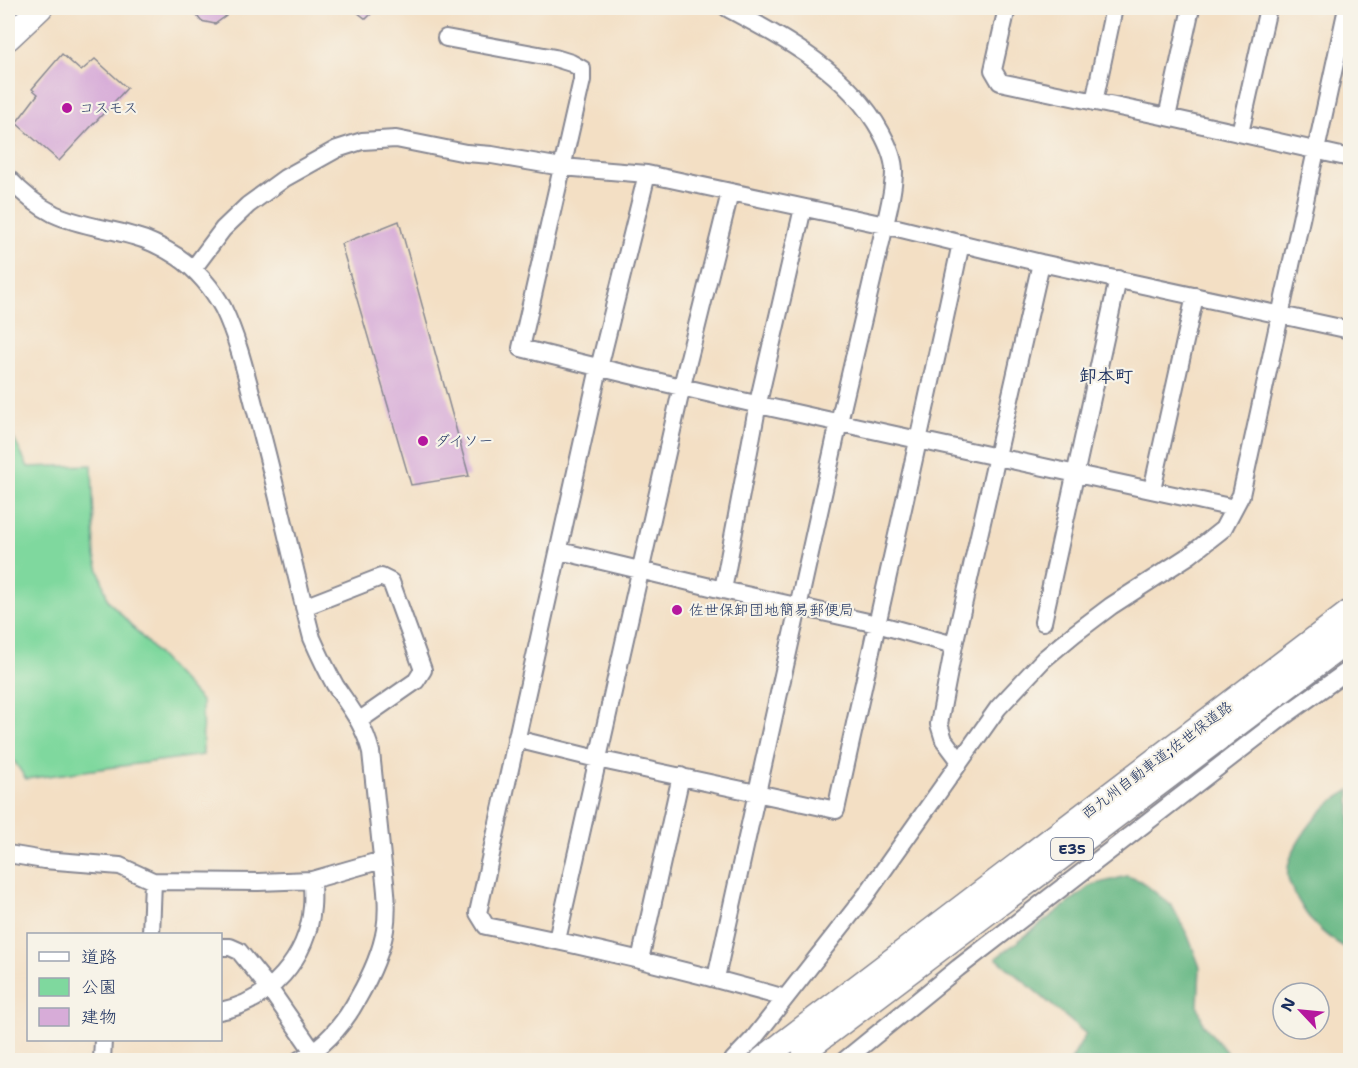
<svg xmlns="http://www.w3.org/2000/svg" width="1358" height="1068" font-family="'Shantell Sans','Klee One',sans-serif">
<rect width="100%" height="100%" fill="#f7f3e8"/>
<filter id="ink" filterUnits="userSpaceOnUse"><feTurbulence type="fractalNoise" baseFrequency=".0167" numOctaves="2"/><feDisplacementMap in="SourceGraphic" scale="12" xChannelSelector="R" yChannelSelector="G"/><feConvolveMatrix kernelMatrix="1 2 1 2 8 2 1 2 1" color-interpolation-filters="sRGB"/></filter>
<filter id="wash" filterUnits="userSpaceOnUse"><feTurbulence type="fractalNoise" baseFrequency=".008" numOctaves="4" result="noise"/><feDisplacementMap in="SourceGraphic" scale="24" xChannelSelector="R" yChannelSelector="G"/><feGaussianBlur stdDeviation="1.35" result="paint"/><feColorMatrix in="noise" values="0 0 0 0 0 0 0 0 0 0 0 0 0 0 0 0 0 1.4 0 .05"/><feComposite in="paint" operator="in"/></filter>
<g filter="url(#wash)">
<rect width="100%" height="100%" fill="#f3dfc4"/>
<!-- green -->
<path fill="#7fd89e" stroke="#4d847e" stroke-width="1.5" d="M12,435L28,467L92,465L95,557L108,600L202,702L203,755L26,779L8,752V437Z"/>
<!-- forest -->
<path fill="#67b885" stroke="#417472" stroke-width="1.5" d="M1350,790V950C1330,940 1314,927 1302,907C1297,898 1290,888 1288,878C1284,855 1312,820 1327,806C1334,799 1343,795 1350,790Z
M1127,876L1141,881L1172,906L1188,936L1200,967L1198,1006L1203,1024L1233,1060H1071L1086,1034L996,958L1092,885Z"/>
<g id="blocks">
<!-- building -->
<path fill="#d7acd8" d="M191,8H220L226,16L215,24L201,21Z
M352,8H377L366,19Z
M62,54L81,71L95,59L127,88L59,161L16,123L38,94L32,89Z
M399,221L469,476L411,485L341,244Z"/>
</g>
</g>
<g filter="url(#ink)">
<use href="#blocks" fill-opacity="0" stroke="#878791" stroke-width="1.5"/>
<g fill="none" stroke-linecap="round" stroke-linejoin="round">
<!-- minor casing -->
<g stroke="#878791" stroke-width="20">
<path id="minor" d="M1007,8L993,70L1000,82L1167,117L1350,158
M446,38L555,58L571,63L582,69V80L521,348C757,408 996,456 1234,508
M1094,102L1114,8
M1167,117L1191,8
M1240,133L1268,8
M647,174L599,368L478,913L486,926C586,946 686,970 785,998
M8,178C21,192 36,205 54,214C80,226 107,228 133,236C149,240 164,248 178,257C196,269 213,289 223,308C238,339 246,374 255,408C276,484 292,561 312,638C319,654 326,669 335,685C350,708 364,724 371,752C375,787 378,822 382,857C385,881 389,906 385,930C381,954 370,977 358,998C344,1024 325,1046 299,1060
M193,269L223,229L248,205L285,178L337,149L362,141L396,139L466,153L492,155L562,167L647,174L885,225L1041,263L1350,330
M1152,490L1195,296
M560,551L723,590L877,624L954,645
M723,590L758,403L803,208
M304,607L381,577L391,582L423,670L416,681L360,720
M1043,622L1118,279
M516,739L597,759L836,810C877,621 921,433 961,243
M959,760L944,740L939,724L954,645L1041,263
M8,854L44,860L120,866L153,881
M151,934L153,881L258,882L312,880L382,860
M557,940L682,386L730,193
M220,947H230L239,951L269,988L319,1060
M640,960L681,776
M716,978L839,422L885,225C889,207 894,189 894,171C894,157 887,143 881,132C848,72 785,39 727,8
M220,1011C270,1002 308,957 312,907C313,898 312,889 312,880
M102,1060L103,1040
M733,1060L754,1038L866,895L998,708L1044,659L1074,634L1111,606L1190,555L1223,529L1241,495L1347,8
M845,1060L958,968L1287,714L1350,669"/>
</g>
<!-- highway casing -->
<g stroke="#878791" stroke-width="27">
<path id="highway" d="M8,38L40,8
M785,1042L1350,612
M792,1060L1350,639"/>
</g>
<!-- minor -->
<use href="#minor" stroke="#fff" stroke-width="16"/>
<!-- highway -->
<use href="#highway" stroke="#fff" stroke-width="24"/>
<!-- highway-bridge casing -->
<g stroke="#878791" stroke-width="27" stroke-linecap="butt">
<path id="highway-bridge" d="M762,1060L785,1042"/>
</g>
<!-- highway-bridge -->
<use href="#highway-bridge" stroke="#fff" stroke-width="24"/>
</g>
</g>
<!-- markers -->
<g fill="#b5179e" stroke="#f7f3e8" stroke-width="2">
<circle cx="67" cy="108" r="6"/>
<circle cx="423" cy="441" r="6"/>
<circle cx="677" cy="610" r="6"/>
</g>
<g text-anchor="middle" stroke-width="4.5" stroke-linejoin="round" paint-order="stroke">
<!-- shield labels -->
<rect fill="#f7f3e8" stroke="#5d6a87" stroke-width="1.5" x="1051" y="838" width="42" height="22" rx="4.5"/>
<g font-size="14" font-weight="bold" fill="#1b2f5e">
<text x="1072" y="854">E35</text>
</g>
<!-- poi labels -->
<g font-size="15" fill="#1b2f5e" stroke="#f7f3e8" text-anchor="start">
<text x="79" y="113">コスモス</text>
<text x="435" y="446">ダイソー</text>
<text x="689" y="615">佐世保卸団地簡易郵便局</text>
</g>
<!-- street labels -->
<g font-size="15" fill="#1b2f5e" stroke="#f7f3e8">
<text transform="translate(1157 760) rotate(-37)" y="5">西九州自動車道;佐世保道路</text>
</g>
<!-- quarter labels -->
<g font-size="18" font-weight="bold" fill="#1b2f5e" stroke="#f7f3e8">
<text x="1106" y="382">卸本町</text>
</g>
</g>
<!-- margin -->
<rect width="1358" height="1068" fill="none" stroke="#f7f3e8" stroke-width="30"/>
<!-- legend -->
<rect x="27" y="933" width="195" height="108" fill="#f7f3e8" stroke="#9fa5b1" stroke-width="1.5"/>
<rect x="39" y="952" width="30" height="9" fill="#ffffff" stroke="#9fa5b1" stroke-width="1.5"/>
<text x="81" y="963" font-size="18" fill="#1b2f5e">道路</text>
<rect x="39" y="978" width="30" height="18" fill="#7fd89e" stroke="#9fa5b1" stroke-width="1.5"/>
<text x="81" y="993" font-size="18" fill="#1b2f5e">公園</text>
<rect x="39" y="1008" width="30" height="18" fill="#d7acd8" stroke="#9fa5b1" stroke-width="1.5"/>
<text x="81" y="1023" font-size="18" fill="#1b2f5e">建物</text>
<!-- north arrow -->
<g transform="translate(1301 1011) rotate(296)"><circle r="28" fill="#f7f3e8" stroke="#9fa5b1" stroke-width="1.5"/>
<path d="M0-4.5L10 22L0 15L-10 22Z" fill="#b5179e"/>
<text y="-9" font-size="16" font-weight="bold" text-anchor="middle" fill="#1b2f5e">N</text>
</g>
</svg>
